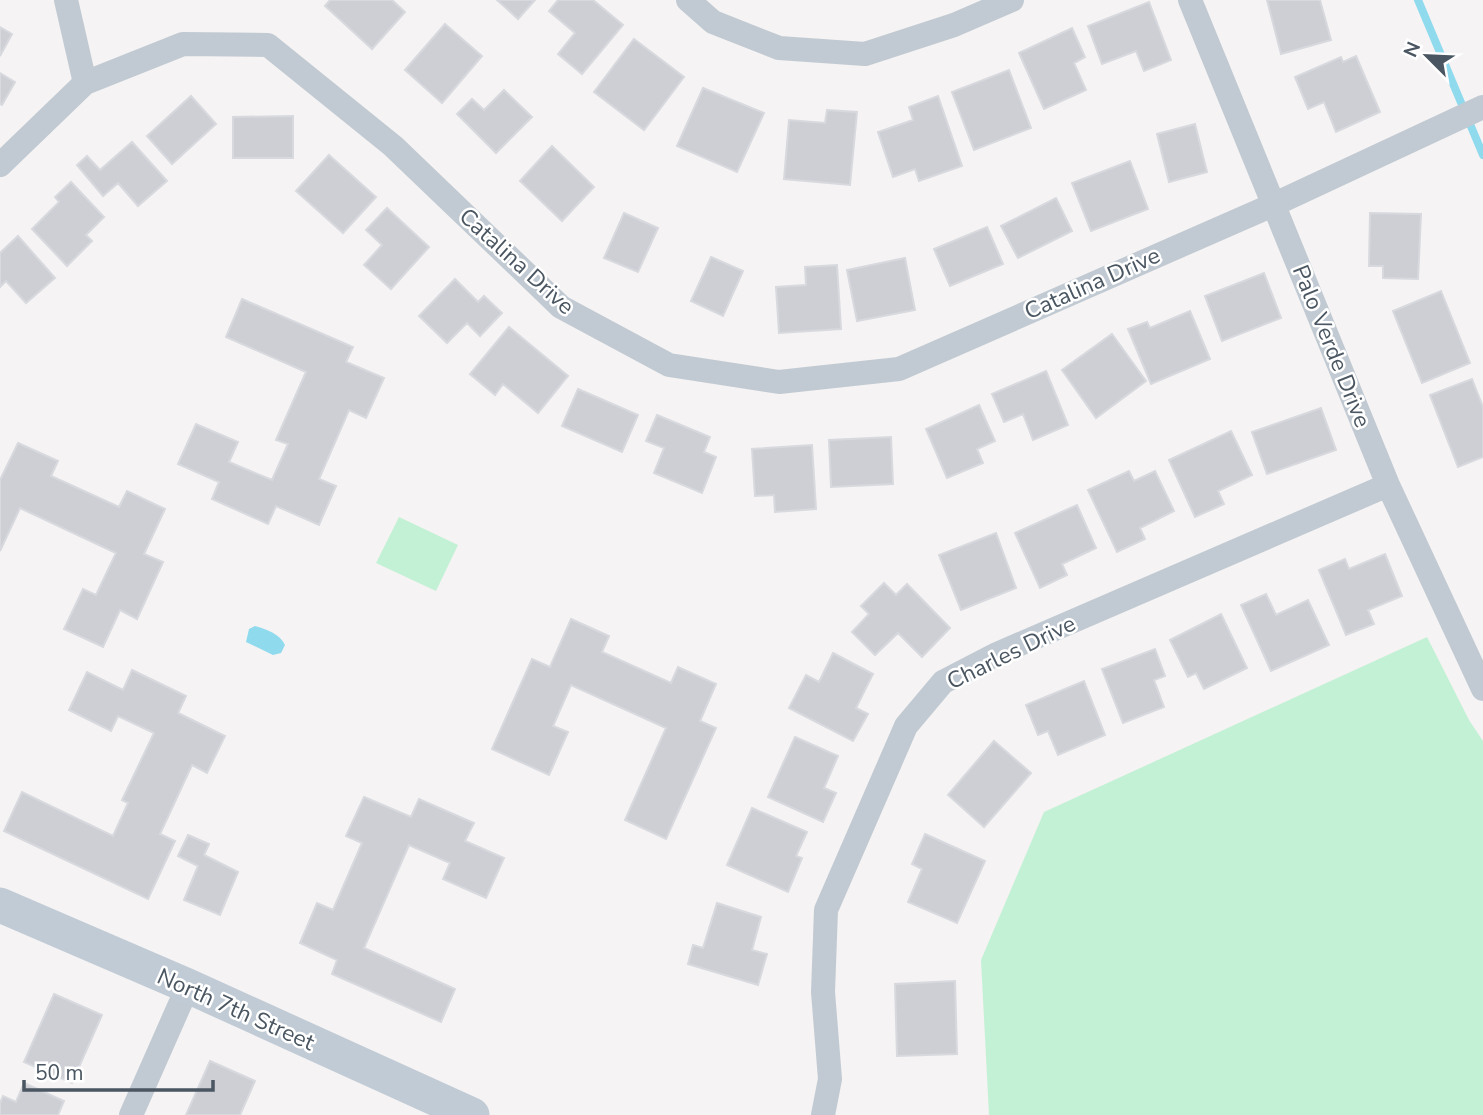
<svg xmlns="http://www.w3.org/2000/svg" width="1483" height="1115" font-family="'Nunito Sans',sans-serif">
<rect width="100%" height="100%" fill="#f5f3f3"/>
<!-- green -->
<path fill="#c3f1d5" d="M399,517L458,545L436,591L376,563Z
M1427,637L1469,720L1483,741V1115H989L981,960L1044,812Z"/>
<!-- water -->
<path fill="#90daee" d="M255,626C266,629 280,634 285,645L281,653L273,655L246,642L249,629Z"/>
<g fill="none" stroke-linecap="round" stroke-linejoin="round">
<!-- stream -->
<path stroke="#90daee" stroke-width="8" d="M1418,0L1483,155"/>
</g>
<!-- building -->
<path fill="#cdcfd5" stroke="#d7d9de" stroke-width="2" d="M330,0H392L405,12L372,49L325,6Z
M497,0H535L518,19Z
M558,0H593L623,25L582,74L558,54L575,33L549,11Z
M1267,0H1320L1331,40L1281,54Z
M1149,2L1171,60L1144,71L1136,51L1102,64L1088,26Z
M445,24L482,56L442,103L405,70Z
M0,27L12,34L0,56Z
M1072,28L1085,57L1074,63L1086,90L1044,109L1019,53Z
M634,39L684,77L644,130L594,92Z
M1356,56L1380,112L1336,132L1324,102L1308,109L1295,77L1341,57L1343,62Z
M1009,70L1031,128L974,150L952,92Z
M0,73L15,82L2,105L0,104Z
M703,88L764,113L737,172L677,146Z
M504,90L532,117L496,153L457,114L472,99L484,110Z
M191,96L216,124L172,164L147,136Z
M938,96L962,166L919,181L915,169L893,177L878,132L913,120L909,107Z
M827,110L857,112L850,185L784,179L789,120L825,123Z
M293,116V158H233V117Z
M1195,124L1207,172L1169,182L1157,134Z
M132,142L167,181L138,206L118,183L103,196L77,165L87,156L100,170Z
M552,146L594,187L562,221L520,181Z
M329,155L376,197L343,233L296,191Z
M1130,161L1148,209L1091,231L1072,183Z
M71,182L104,217L86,235L92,241L67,266L32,229L59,202L55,197Z
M1056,198L1072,231L1018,258L1001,226Z
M387,208L429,247L391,289L364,265L382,245L366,230Z
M624,213L658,228L638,272L604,258Z
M1370,213L1421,214L1418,279L1383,278V266H1369Z
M987,227L1003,264L950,286L934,249Z
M18,236L55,278L26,303L6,281L0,287V253Z
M711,257L743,271L723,316L691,301Z
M905,258L915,310L857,321L847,270Z
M837,265L841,329L779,333L776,287L806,285L805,267Z
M1264,273L1281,318L1222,341L1205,296Z
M455,279L478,302L484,296L502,313L480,336L467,323L447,343L419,316Z
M1441,291L1470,363L1422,383L1393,311Z
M242,299L353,347L346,362L384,378L366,418L349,410L319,479L336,486L319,525L276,506L268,524L212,499L219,482L178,464L196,424L238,442L229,462L272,480L288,444L276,440L306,372L226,337Z
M1190,311L1210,359L1151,384L1128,329L1147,322L1150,328Z
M509,327L568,376L538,413L503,384L495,395L470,374Z
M1112,334L1146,381L1096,418L1062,370Z
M1046,371L1068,425L1033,440L1023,414L1004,422L992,394Z
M1472,379L1483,407V457L1458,467L1430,395Z
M578,389L638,415L622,452L562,426Z
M979,405L995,441L977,449L983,463L947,478L926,429Z
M1321,408L1336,450L1267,474L1252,432Z
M657,415L710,437L704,452L716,457L702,493L654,473L664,448L646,441Z
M1231,431L1252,475L1218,491L1224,504L1195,517L1169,460Z
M891,437L893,484L831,487L829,440Z
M18,443L58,461L51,476L119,507L127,491L165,509L144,554L163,562L137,619L120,610L103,647L64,629L83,589L96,595L116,553L20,508L0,551V480Z
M812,445L816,509L775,512L774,495L755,496L752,449Z
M1129,471L1134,481L1155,471L1174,511L1140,528L1145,539L1117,552L1088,490Z
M1077,505L1096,548L1062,564L1067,575L1040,588L1015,533Z
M996,533L1016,588L961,610L939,555Z
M1385,554L1402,596L1368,610L1374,624L1346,635L1319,570L1345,559L1349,569Z
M884,583L896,595L907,584L950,628L922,657L898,633L875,655L852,632L869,614L861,606Z
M1266,594L1276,615L1308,600L1329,645L1271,671L1241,605Z
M1221,614L1247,668L1204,689L1196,673L1188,677L1170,640Z
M571,619L609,636L602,652L671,683L678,667L716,684L700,721L716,728L666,839L625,820L666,728L571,685L553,726L568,732L549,775L492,749L532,659L550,667Z
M1155,649L1165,676L1154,680L1164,707L1123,723L1102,669Z
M833,653L873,674L856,708L868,714L853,741L789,708L806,675L819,682Z
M132,670L186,696L178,713L225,736L207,773L192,765L160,834L175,841L148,899L4,831L22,792L113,836L128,803L122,800L154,733L118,716L111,731L69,710L87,672L123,690Z
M1084,681L1105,735L1058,755L1048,731L1038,735L1026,705Z
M795,737L838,756L824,788L836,793L823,822L768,797Z
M994,741L1031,773L984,827L948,795Z
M364,797L411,817L419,799L474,823L465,841L504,858L486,898L443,879L450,863L409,845L364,948L455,989L441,1022L332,974L337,960L300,943L317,903L333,910L362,843L346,836Z
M752,808L807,832L796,856L802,858L788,892L727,865Z
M925,834L985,861L957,923L908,902L922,869L912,864Z
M188,835L209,844L204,855L238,872L220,915L184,900L198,866L178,856Z
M717,903L761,917L752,950L767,954L758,985L688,964L693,945L703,948Z
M955,981L957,1054L897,1056L895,984Z
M54,994L102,1015L72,1083L24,1062Z
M210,1061L255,1081L240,1115H186Z
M24,1083L64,1101L58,1115H0V1103L3,1096L16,1102Z"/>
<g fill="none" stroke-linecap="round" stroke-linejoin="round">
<!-- minor -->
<path stroke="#c1cad2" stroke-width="24" d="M66,0L85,83
M688,0L713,22L779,48L865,54L954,25L1012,0
M1190,0L1388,485L1483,689
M0,165L85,83L183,44L268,45L393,146L561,307L669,365L779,382L899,369L1275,204L1483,107
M131,1115L188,986
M823,1115L830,1079L823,992L826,910L906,726L943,682L997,654L1388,485"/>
<!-- secondary -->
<path stroke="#c1cbd6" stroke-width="35" d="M0,905L188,986L472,1115"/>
</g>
<g text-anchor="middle" stroke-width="5" stroke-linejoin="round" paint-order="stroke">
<!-- street labels -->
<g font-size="23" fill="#4a5661" stroke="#fff">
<text transform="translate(517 261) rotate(42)" y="8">Catalina Drive</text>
<text transform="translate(1092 283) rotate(-24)" y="8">Catalina Drive</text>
<text transform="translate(1332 346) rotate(68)" y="8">Palo Verde Drive</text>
<text transform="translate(1011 652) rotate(-26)" y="8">Charles Drive</text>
<text transform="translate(236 1009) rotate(24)" y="8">North 7th Street</text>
</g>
</g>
<!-- north arrow -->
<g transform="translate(1427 56) rotate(294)" stroke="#ffffff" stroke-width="5" paint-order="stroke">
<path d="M0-5L12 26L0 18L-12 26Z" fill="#4a5661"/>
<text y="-10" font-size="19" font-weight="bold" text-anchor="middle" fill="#4a5661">N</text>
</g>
<!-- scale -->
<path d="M24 1080v10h189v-10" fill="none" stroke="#4a5661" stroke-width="3.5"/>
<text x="35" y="1080" font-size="21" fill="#4a5661" stroke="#ffffff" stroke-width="5" paint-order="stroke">50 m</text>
</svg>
